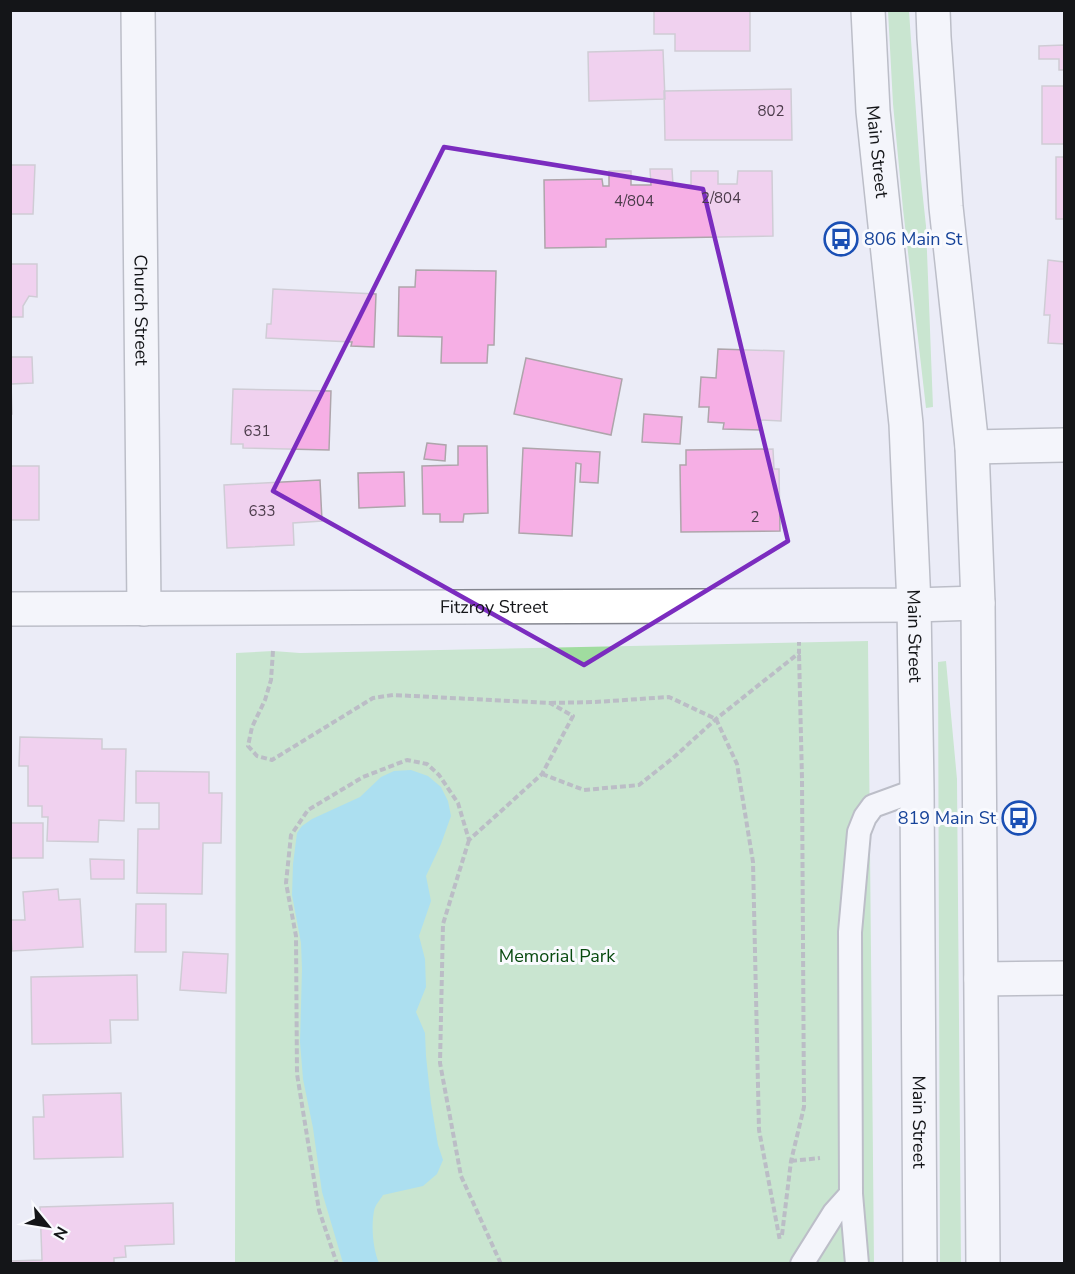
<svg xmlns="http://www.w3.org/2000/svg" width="1075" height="1274" font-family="'Nunito Sans',sans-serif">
<rect width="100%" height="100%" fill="#ebecf7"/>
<!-- green -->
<path fill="#a0dc9f" d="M888,11H909L920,170L926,226L933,407L926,408L903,209L893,104Z
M868,641L874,1263L235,1264L236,653L273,651L300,653Z
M946,661L957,779L961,1264L940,1263L938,662Z"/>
<!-- water -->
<path fill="#5fcfe7" d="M411,770L428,776L441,787L448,801L451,816L441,844L426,876L431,901L419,936L425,959L426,987L416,1012L425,1033L426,1056L431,1103L438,1145L443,1160L437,1174L423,1186L383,1195C380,1200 375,1205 374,1211C371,1227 373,1249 379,1263H343L322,1192L313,1128L303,1079L300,1042L302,969L301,943L292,895L293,864L297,833L302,826L312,819L360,797L381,777L394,771Z"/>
<!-- building -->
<path fill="#f6afe5" stroke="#aea5ab" stroke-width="1.5" d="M654,10H750V51H675V34H654Z
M1064,45V70H1059V59H1039V46Z
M663,50L665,99L589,101L588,52Z
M1042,86H1064V144H1042Z
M791,89L792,140H665L664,91Z
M1056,157H1064V219H1056Z
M10,165H35L33,214H10Z
M650,169H672L673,185H691V171H718V184H737L738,171H772L773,236L606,239V247L545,248L544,180L602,179L603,186H609V171H631V185H651Z
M1048,260L1064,262V344L1048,343L1050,315H1044Z
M10,264H37V297L29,296L23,306V317H10Z
M416,270L496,271L494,345H488L487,363H441L442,337L398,336L399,287H415Z
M273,289L376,294L374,347L351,346L352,342L266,338L267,324H271Z
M718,349L784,351L781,421L761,420V430L723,429L724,423L708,422L709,407H699L701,377L716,378Z
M10,357H32L33,383L11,384L12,414H10Z
M526,358L622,379L611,435L514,414Z
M233,389L331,391L329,450L243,448V444H231Z
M644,414L682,417L680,444L642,442Z
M427,443L446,445L445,461L424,459Z
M458,446H487L488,513L464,514L463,522H440V514H423L422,466L458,465Z
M523,448L600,452L598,483L580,482L581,464L576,463L572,536L519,533Z
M773,449L774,469H779L780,531L681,532L680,465H686V450Z
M10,466H39V520H10Z
M404,472L405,506L359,508L358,473Z
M320,480L322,521L293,523L294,545L227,548L224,485Z
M20,737L102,739V749H126L124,821L99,820L98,842L47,841L48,817H42V806H28V766H19Z
M136,771L209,772V793H222L221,843H203L202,894L137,893L138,829H159V803H136Z
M10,823H43V858H10Z
M90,859L124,860V879H91Z
M58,889L59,900L80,899L83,947L12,951L10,920H25L23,892Z
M136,904H166V952H135Z
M183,952L228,954L226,993L180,990Z
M137,975L138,1020H110L111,1043L32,1044L31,977Z
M121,1093L123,1157L34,1159L33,1117H44L43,1095Z
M173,1203L174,1244L125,1246L126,1257L114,1258V1264H10V1261L42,1260L40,1207Z"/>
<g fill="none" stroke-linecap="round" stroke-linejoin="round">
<!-- service casing -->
<g stroke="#84868f" stroke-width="26">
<path id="service" d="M802,1264L834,1213L851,1194
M857,1264L851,1194L850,932L859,832L865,817L873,806L917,790"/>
</g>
<!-- minor casing -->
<g stroke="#84868f" stroke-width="36">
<g id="minor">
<path id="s1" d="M138,10L144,609"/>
<path d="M972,447L1064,445"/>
<path id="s2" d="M10,609L914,605L978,603"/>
<path d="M981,979L1064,978"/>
</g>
</g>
<!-- trunk casing -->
<g stroke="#84868f" stroke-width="36">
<g id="trunk">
<path id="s3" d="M868,10L873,111L906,424L914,605L917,790L920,1264"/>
<path d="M933,10L934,37L946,207L972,447L978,603L983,1264"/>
</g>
</g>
<!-- path -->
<path stroke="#82838a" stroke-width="4" stroke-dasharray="6 3" stroke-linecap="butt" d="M273,651L271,680L265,700L252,727L248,746L257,756L272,760L373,698L393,695L550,703L573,716L542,774L469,840L458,803L439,775L427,764L407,760L363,777L308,810L291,835L286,883L296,936L297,1074L319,1210L337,1264
M550,703L595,702L669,697L716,719L737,764L753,862L759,1130L780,1241
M542,774L584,790L639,785L673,758L716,719L799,653V642
M469,840L443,924L440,1063L461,1176L501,1264
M791,1161L820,1158
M782,1235L791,1161L804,1107L802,779L799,653"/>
<!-- service -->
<use href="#service" stroke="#fff" stroke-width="22"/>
<!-- minor -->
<use href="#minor" stroke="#fff" stroke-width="33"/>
<!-- trunk -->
<use href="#trunk" stroke="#fff" stroke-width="33"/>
</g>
<!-- marked area -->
<path d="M0 0H1075V1274H0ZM444,147L703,189L788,541L584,665L273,491Z" fill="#ebecf7" fill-opacity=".55" fill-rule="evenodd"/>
<path fill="none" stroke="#7b2cbf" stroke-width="4.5" stroke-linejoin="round" d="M444,147L703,189L788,541L584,665L273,491Z"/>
<!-- icons -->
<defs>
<g id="bus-ring" transform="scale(1.725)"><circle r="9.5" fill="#f9fafe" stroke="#1a4fb4" stroke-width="1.5"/><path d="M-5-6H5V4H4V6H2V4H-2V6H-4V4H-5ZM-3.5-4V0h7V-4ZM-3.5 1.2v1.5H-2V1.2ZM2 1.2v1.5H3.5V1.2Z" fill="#1a4fb4"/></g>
</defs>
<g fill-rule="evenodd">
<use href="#bus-ring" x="841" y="239"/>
<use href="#bus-ring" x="1019" y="818"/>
</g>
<g text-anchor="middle" stroke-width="6" stroke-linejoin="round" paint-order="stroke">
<!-- number labels -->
<g font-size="15" fill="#4c3c4b">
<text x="771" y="116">802</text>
<text x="721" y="203">2/804</text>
<text x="634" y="206">4/804</text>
<text x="257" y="436">631</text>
<text x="262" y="516">633</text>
<text x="755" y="522">2</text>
</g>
<!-- street labels -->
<g font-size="18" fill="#141518" stroke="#f9fafe">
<text dy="6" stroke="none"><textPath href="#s3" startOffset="142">Main Street</textPath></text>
<text dy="6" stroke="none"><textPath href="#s1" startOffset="300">Church Street</textPath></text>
<text dy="6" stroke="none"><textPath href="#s2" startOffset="484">Fitzroy Street</textPath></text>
<text dy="6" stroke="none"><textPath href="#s3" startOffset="628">Main Street</textPath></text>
<text dy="6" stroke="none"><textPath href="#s3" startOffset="1114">Main Street</textPath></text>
</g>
<!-- transit labels -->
<g font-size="18" fill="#164399" stroke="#f9fafe" text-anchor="start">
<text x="864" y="245">806 Main St</text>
<text x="996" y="824" text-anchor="end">819 Main St</text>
</g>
<!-- park labels -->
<g font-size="18" fill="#07490e" stroke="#f9fafe">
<text x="557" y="962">Memorial Park</text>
</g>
</g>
<!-- border -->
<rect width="1075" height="1274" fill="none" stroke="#141518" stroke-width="24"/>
<!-- north arrow -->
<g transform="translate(48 1226) rotate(120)" stroke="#f9fafe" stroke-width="4.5" paint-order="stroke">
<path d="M0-4.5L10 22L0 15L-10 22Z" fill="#141518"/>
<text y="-9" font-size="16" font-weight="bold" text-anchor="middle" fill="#141518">N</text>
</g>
</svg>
